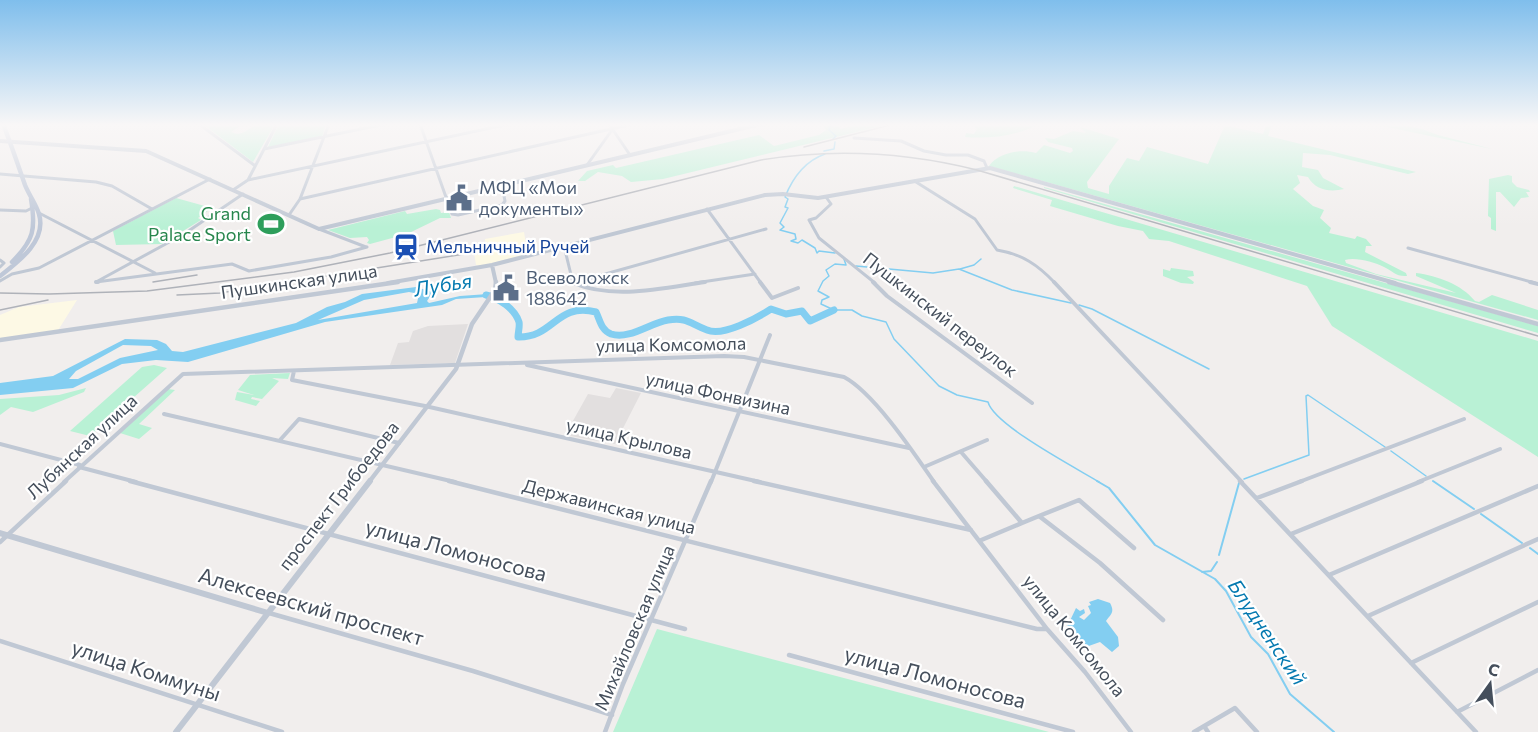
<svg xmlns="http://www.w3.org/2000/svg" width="1538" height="732" font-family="Commissioner,sans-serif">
<rect width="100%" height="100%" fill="#f1eeed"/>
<!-- commercial -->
<path fill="#fdf9e5" d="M524,232L526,244L537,242L538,251L481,266L476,265L474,252L486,250L485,239Z
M77,300L57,332L0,341V315L19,307Z"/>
<!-- education -->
<path fill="#e2dfdf" d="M468,324L455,363L390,365L398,343L409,342L413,331L428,326Z
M616,388L641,393L615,444L565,435L588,394L610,398Z"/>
<!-- green -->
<path fill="#b9f1d5" d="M203,124L242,125L231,132C243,138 248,127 259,124C263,123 270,124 275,124L253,162Z
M279,124H326L322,137L268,147Z
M822,124H838L840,129L861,124H889L663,179L631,182L622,176L598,172L585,181H578L587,171L613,165L616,168L759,135L774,146L819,135L826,130Z
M970,124H1039C1017,136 989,139 965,137L966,133L974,134L977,129Z
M1267,124H1272L1268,136L1416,172L1408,174L1330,155L1303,153L1302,167L1318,170L1323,178L1344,189C1331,192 1316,191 1308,177L1297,175L1300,183L1293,189L1313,206L1324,210L1320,218L1331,228L1329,233L1355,239L1357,236L1366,239L1372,246H1366L1365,252L1406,273L1407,276C1396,277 1393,271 1384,267C1374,262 1356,257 1345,260L1346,263L1376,274L1456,293L1416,276V273C1438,276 1461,284 1475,301L1479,302L1492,295L1538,310V320L989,166C999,152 1021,149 1036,153L1044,145L1070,153L1073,151L1072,148L1048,142L1045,138L1054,139L1073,131L1086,133L1080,127L1119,139L1087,182L1088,188L1109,194V186L1127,158L1139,161L1147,147L1208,164L1225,125L1263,134Z
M1373,124H1397L1422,129L1438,135L1492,149Z
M1508,175L1512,176V182L1517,187L1529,190L1530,192H1526L1529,197L1521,198L1514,207L1500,192H1496V231L1491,229V218L1488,216L1489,179Z
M1014,186L1538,341V457L1332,326L1307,286L1169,241L1149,239L1143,231L1118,226L1050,206L1052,200L1013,188Z
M1044,187L1538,326V333L1044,188Z
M176,198L212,208L198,218L201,220L162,244L116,245L113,231Z
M436,209L440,210L441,213L449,212L451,218H440L407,234L370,244L367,243L369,240L367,237L350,238L328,230L405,211L407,214Z
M1171,268L1193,271L1194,276L1187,277L1194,282L1193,284L1181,283L1163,276V269L1170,271Z
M154,365L167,368L90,436L70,431L142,367Z
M290,373L288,379L272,378L279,381L262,399L252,397L251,399L260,401L256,406L235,400L237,392L254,395L238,390L250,375Z
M86,388L84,392L33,412L11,407L0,415V399L59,395Z
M168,389L175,390L139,424L152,428L139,439L120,433Z
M657,629L1049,732H613Z"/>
<!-- water -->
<path fill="#83cef1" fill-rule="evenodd" d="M416,287L433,292L427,301L429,303L460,296L488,294L486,297L456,299L442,305L325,322L188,362L156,360L122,364L73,388L0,395V383L53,376L125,339L157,340L166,344L172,351L183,352L296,323L327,307L345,302L362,294ZM409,292L419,294L417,303L318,320L364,300ZM123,345L151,346L158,350L120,358L78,379H69L76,371Z
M1098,599L1110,603C1115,612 1111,614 1106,621L1118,637L1119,646L1112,652L1100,642L1083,648L1080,646L1067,627L1076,608L1080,611L1084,609L1085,613L1079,617L1084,620L1091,613L1088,606L1091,605L1089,602Z"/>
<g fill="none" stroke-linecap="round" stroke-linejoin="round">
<!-- stream-far1 -->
<path stroke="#83cef1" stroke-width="1.5" d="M830,124L829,130L836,136L833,139
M824,151L834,149L835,142
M825,154C805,161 793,177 785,197L788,199L785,207L788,208L780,223L784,227L780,230L795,234L796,239L791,241L798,243L802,240L815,248L817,253L819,251L835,253
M844,259L846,265L835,264L826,270L829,276L823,281L818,291L829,297L822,300L821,304L834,310H852L862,316L886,322L894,339L939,386L957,395L988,402C994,425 1076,468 1099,482
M856,266L933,273L959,269L1012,290L1071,303
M960,269L974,265L981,259
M1079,305L1092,309L1209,369
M1391,451L1426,476
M1244,479L1309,455L1306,396L1308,395L1385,447"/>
<!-- stream -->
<path stroke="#83cef1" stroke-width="2" d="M1097,481L1109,488L1155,545L1215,579L1226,591L1251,637L1268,654L1290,694L1334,732
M1433,481L1474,509
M1481,514L1522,543
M1530,548L1538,554
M1219,555L1239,483
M1202,572L1211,571L1217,562"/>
<!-- river -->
<path stroke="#83cef1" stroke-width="7" d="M486,295C499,298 515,309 519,322C520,327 518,332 518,337C554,338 556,302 596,312C600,320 601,330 611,334C629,340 650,323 668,320C688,317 690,324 707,330C723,337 757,318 771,309L786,314L802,311L810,321L834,310"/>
<!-- minor-far2 -->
<path stroke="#c0c8d4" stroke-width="3" d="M199,124L254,165
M420,124L452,214L458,215L502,205L505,201L502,186
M609,124L630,155
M854,138L901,141L924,151L946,155H968L984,161L987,168
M264,149L385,124
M587,165L612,130
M0,174L96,182L112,186L152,209
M248,180L509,124
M916,182L975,219L997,250C1022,254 1038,265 1055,283
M233,190L248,180L277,124
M826,197L831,204L816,218L809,220L819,238L875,283
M300,199L633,124
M707,209L761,283
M0,210L26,211L32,208
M39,213L155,273
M289,215L300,199L329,124
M319,229L366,247
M564,246L573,283
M1408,248L1535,283
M0,260L4,263L0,267
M0,281L12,274L39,268L210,179
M96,282L232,264L249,271L331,257L367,247
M96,282L184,234L243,194
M573,283L766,229
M695,283L755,274"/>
<!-- minor-far1 -->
<path stroke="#c0c8d4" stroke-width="4" d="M96,282H98
M760,282L772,298L798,288
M873,282L887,296L1032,403
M1054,282L1242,482
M1530,282L1538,284
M573,283L578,282
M573,283C614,300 663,288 705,282
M527,365L909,448
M294,371L292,380L425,406L760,482
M164,414L455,482
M280,440L299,419L399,443
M0,444L80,465
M961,452L987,482
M79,467L136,482
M924,467L987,440
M64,482L183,374L724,356L744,357L844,377C874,393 914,453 934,482
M711,482L770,335
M1299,482L1464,419
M1418,482L1500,449"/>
<!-- minor -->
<path stroke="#c0c8d4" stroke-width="4.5" d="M130,481L685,629
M449,481L1037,629H1046
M754,481L971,530
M933,481L1047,629L1085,672L1131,732
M986,481L1022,523L1039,516L1100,563L1163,620
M1240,481L1476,732
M1257,498L1302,481
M1039,516L1079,500L1134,548
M1291,534L1422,481
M979,541L1022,523
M0,542L66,481
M1329,575L1538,486
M269,613L473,671L612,715
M1368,616L1538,539
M0,641L282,732
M789,655L1073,732
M1411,663L1538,602
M1457,712L1538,670
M1204,726L1208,732
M605,732L623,684L711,481
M1194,732L1235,708L1257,732"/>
<!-- tertiary-far2 -->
<path stroke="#c0c8d4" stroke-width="4" d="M0,141L146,151L319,229L761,124
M492,265L496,283
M388,283L492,265L765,195L783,194L818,198L990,168L1395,283"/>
<!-- tertiary-far1 -->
<path stroke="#c0c8d4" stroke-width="4.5" d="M1389,282L1538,324
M0,340L398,282
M369,482L456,369L472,324L495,290L496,282"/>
<!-- tertiary -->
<path stroke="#c0c8d4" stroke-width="6" d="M0,533L268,613
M176,732L370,481"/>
<!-- secondary -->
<path stroke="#bfc8d8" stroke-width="4.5" d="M12,262C34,240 36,229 31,199
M0,276C18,262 47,241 39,214C36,204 29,195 25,185C18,165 11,144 3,124"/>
<!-- rail -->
<path stroke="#afb2b9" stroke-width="1.5" d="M804,147L894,124
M153,282L197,275
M0,293L49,294L147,291L294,272L390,253L761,160C835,148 905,152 977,170L1538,336
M177,295L220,293L477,252
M0,310L48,300"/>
</g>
<!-- sky -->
<linearGradient id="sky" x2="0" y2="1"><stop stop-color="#7fbeec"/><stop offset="0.55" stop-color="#f9f7f7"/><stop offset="1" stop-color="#f9f7f7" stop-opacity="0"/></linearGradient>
<rect width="1538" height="227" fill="url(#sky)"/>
<!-- icons -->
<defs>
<g id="civic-bare" transform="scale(2.07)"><path d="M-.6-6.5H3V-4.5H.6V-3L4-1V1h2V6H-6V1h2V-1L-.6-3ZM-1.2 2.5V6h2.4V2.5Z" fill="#5c6f8a" stroke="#fff" stroke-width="2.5" paint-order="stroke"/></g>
<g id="stadium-bare" transform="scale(2.07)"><path d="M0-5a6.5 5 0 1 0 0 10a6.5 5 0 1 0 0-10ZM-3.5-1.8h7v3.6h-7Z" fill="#2e9e5b" stroke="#fff" stroke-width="2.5" paint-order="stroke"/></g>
<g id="station-bare" transform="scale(2.07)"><path d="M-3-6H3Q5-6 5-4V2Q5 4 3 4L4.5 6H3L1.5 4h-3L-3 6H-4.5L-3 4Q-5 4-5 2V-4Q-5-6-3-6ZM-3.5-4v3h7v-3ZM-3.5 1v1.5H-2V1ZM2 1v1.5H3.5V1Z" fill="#1a4fb4" stroke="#fff" stroke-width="2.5" paint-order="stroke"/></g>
</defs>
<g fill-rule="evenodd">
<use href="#civic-bare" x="459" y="198"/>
<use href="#stadium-bare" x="271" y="224"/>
<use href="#station-bare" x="406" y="247"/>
<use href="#civic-bare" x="506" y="288"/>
</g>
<g text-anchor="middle" stroke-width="4.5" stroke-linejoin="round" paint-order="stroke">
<!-- service labels -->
<g font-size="18" fill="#4e5e75" stroke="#fff" text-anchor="start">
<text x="479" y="194">МФЦ «Мои<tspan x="479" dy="21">документы»</tspan></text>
<text x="526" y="284">Всеволожск<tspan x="526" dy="21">188642</tspan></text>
</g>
<!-- leisure labels -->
<g font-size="18" fill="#27864d" stroke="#fff" text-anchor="end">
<text x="251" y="220">Grand<tspan x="251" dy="21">Palace Sport</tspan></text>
</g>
<!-- transit labels -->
<g font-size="18" fill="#164399" stroke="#fff" text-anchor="start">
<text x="426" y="253">Мельничный Ручей</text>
</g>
<!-- street labels -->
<g font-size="18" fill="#454f5c" stroke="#fff">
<text transform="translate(299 282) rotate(-8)" y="6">Пушкинская улица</text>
<text transform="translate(940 315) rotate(38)" y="6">Пушкинский переулок</text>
<text transform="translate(671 345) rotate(-1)" y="6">улица Комсомола</text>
<text transform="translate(718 394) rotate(12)" y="6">улица Фонвизина</text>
<text transform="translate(629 439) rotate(13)" y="6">улица Крылова</text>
<text transform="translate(82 447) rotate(-43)" y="6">Лубянская улица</text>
<text transform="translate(339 496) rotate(-52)" y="6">проспект Грибоедова</text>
<text transform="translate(609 507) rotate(14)" y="6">Державинская улица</text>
<text transform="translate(635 628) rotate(-67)" y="6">Михайловская улица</text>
<text transform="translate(1074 636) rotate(51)" y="6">улица Комсомола</text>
</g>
<!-- water labels -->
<g font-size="20" font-style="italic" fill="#0479b0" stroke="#fff">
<text transform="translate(443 285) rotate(-9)" y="7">Лубья</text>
<text transform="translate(1267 632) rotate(56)" y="7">Блудненский</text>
</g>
<!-- near-street labels -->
<g font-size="21" fill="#454f5c" stroke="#fff">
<text transform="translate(456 551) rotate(15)" y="7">улица Ломоносова</text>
<text transform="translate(311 607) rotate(16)" y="7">Алексеевский проспект</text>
<text transform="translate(146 671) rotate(18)" y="7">улица Коммуны</text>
<text transform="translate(935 678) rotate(15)" y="7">улица Ломоносова</text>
</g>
</g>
<!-- north arrow -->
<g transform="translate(1490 684) rotate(15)" stroke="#ffffff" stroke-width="4.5" paint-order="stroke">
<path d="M0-4.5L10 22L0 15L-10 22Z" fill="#454f5c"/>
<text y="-9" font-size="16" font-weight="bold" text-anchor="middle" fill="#454f5c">С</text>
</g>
</svg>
